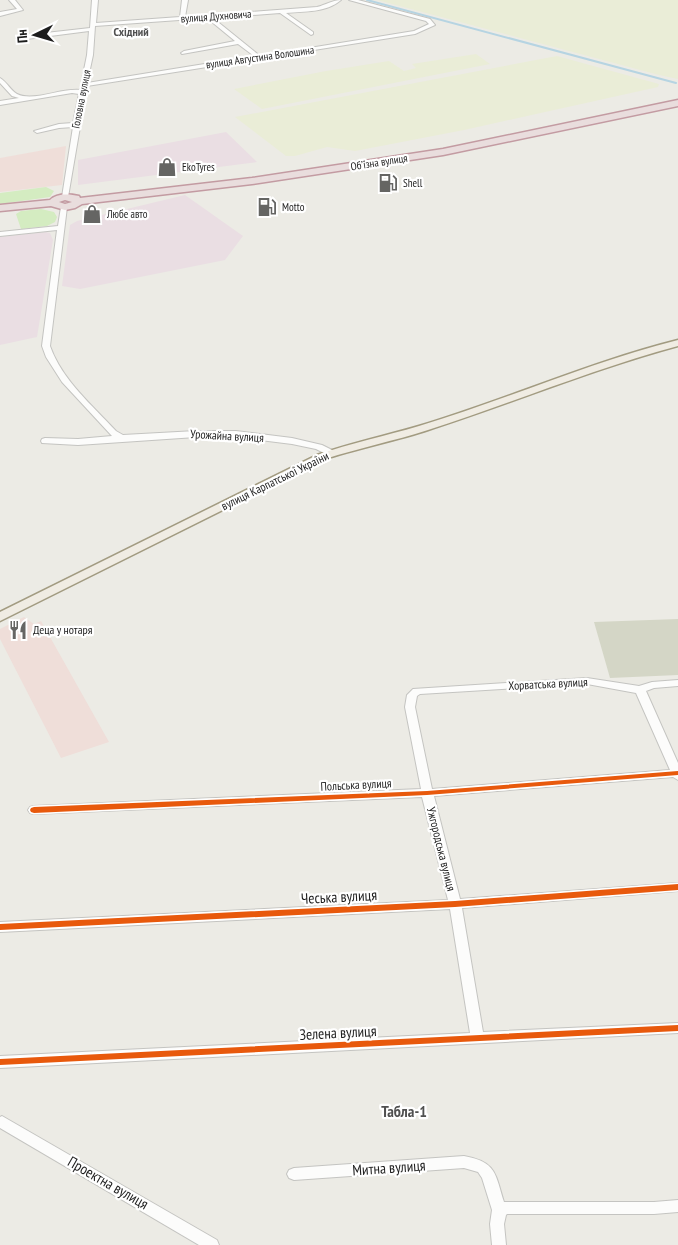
<svg xmlns="http://www.w3.org/2000/svg" width="678" height="1245" font-family="'PT Sans Narrow',sans-serif">
<rect width="100%" height="100%" fill="#ecebe5"/>
<!-- commercial -->
<path fill="#efded9" d="M66,146L62,185L0,192V158Z
M24,617L34,624L41,621L109,742L61,758L0,639V629Z"/>
<!-- industrial -->
<path fill="#eadee3" d="M226,132L257,162L78,185V160Z
M185,195L243,236L225,260L80,289L62,286L70,225L77,221Z
M46,232L50,233L53,240L37,337L0,345V237Z"/>
<!-- construction -->
<path fill="#d4d6c6" d="M678,619V675L610,678L594,622Z"/>
<!-- farmland -->
<path fill="#eaedd7" d="M377,0H678V79L659,75Z
M476,54L490,64L262,109L234,89L326,71L389,61L404,71L416,68L412,64Z
M557,56L659,84L658,87L464,130L355,151L327,147L295,156H286L235,117Z"/>
<!-- grass -->
<path fill="#d4ecc1" d="M46,187L54,191L50,197L0,204V193Z
M41,209L54,212L57,217L55,222L47,226L21,229L16,214L21,211Z"/>
<g fill="none" stroke-linecap="round" stroke-linejoin="round">
<!-- stream -->
<path stroke="#b6d4e2" stroke-width="2" d="M367,0L676,83"/>
<!-- minor casing -->
<g stroke="#c4c4c1" stroke-width="2">
<path id="minor" d="M9,0H15L23,10L0,16V12L17,9Z
M92,0H98L96,23L180,17L182,0H188L185,17L317,7C325,5 333,0 341,0C326,13 305,11 286,13L313,32V34L311,35L280,13L213,18L260,56L414,31L429,24L426,21L349,0H358L430,19L435,25L415,34L87,86L68,197L65,199L62,197L73,127L59,128L37,133L34,131L59,124L73,123L79,94L72,93L0,105V101L19,98L12,96L0,83V78C7,82 11,91 17,94C33,102 61,88 80,90L87,55L89,31L19,40L16,38L19,36L90,28ZM207,18L235,41L184,51L181,53L182,54L238,44L254,56L87,83L93,55L95,26Z
M64,205L67,207L50,346C62,380 92,405 116,431L123,435L196,431H236L292,438L322,445L334,451L335,453L334,455H328L316,449L292,444L236,437H196L78,445L42,443L41,441L42,439L45,438L78,439L112,436L62,382L46,357L42,346L57,230L0,236V232L58,226L61,207Z
M587,678L639,686L652,682L678,680V686L654,688L646,691L678,763V780L673,777L434,796L460,899L678,883V891L462,908L483,1032L678,1023V1033L0,1068V1056L470,1033L450,909L0,932V922L448,900L422,797L34,814L30,813L28,810L30,807L34,806L421,789L405,707L407,695L413,689ZM587,684L636,693L670,770L432,789L415,707L417,696L420,694Z
M2,1116L217,1240L219,1245H199L0,1128V1117Z
M464,1156C497,1162 495,1174 504,1202H654L678,1200V1212L654,1214H507L506,1215L504,1224L506,1245H492L490,1224L492,1210L482,1178L478,1172L464,1168L294,1180L289,1178L287,1174L289,1170L294,1168Z"/>
</g>
<!-- major casing -->
<g stroke="#a29b81" stroke-width="3">
<path id="major" d="M678,340V346C593,369 512,403 428,430C394,441 359,448 325,459L0,621V612L317,455C351,443 385,436 419,426C506,400 590,362 678,340Z"/>
</g>
<!-- highway casing -->
<g stroke="#c39ba2" stroke-width="3">
<path id="highway" d="M678,100V106L443,155L252,184L82,204L75,208L65,210L51,206L0,211V205L50,200C57,193 69,194 79,196L80,198L252,178L443,149ZM65,200L72,202L65,204L59,202Z"/>
</g>
<!-- minor -->
<use href="#minor" fill="#fcfcfb" fill-rule="evenodd"/>
<!-- major -->
<use href="#major" fill="#f0ece3" fill-rule="evenodd"/>
<!-- highway -->
<use href="#highway" fill="#e9dddd" fill-rule="evenodd"/>
<!-- cycleway casing -->
<g stroke="#fff" stroke-width="3">
<path id="cycleway" d="M678,771V775L427,795L34,813L31,812L30,810L31,808L34,807L427,791Z
M678,884V890L455,907L0,930V924L455,901Z
M678,1025V1031L0,1065V1059Z"/>
</g>
<!-- cycleway -->
<use href="#cycleway" fill="#e8590c" fill-rule="evenodd"/>
</g>
<!-- icons -->
<defs>
<g id="shop-bare" transform="scale(1.5)"><path d="M-5-2.5h2.3a2.7 3.5 0 0 1 5.4 0H5L5.5 6h-11ZM-1.5-2.5h3a1.5 2.3 0 0 0-3 0Z" fill="#656563" stroke="#fff" stroke-width="2.5" paint-order="stroke"/></g>
<g id="fuel-bare" transform="scale(1.5)"><path d="M-5.5-6h7V0h2V4h1.3V-2.5L3-4.5l.8-.8L6-3V5H2.5V1h-1V6h-7ZM-4.2-4.7v3.2H.2V-4.7Z" fill="#656563" stroke="#fff" stroke-width="2.5" paint-order="stroke"/></g>
<g id="restaurant-bare" transform="scale(1.5)"><path d="M-5-6h1v4h1v-4h1v4h1v-4h1v5L-1.5 .5V6h-2V.5L-5-1ZM5-6V6H3V1.5H1.5Q1.5-4 5-6Z" fill="#656563" stroke="#fff" stroke-width="2.5" paint-order="stroke"/></g>
</defs>
<g fill-rule="evenodd">
<use href="#shop-bare" x="167" y="167"/>
<use href="#fuel-bare" x="388" y="183"/>
<use href="#fuel-bare" x="267" y="207"/>
<use href="#shop-bare" x="92" y="214"/>
<use href="#restaurant-bare" x="18" y="630"/>
</g>
<g text-anchor="middle" stroke-width="4.5" stroke-linejoin="round" paint-order="stroke">
<!-- far-street labels -->
<g font-size="11" fill="#1d1d1d" stroke="#fff">
<text transform="translate(216 16) rotate(-4)" y="4">вулиця Духновича</text>
<text transform="translate(260 57) rotate(-8)" y="4">вулиця Августина Волошина</text>
<text transform="translate(81 99) rotate(-79)" y="4">Головна вулиця</text>
<text transform="translate(379 162) rotate(-9)" y="4">Обʼїзна вулиця</text>
</g>
<!-- far-poi labels -->
<g font-size="11" fill="#1d1d1d" stroke="#fff" text-anchor="start">
<text x="182" y="171">EkoTyres</text>
<text x="403" y="187">Shell</text>
<text x="282" y="211">Motto</text>
<text x="107" y="218">Любе авто</text>
</g>
<!-- far-quarter labels -->
<g font-size="12" font-weight="bold" fill="#505050" stroke="#fff">
<text x="131" y="36">Східний</text>
</g>
<!-- street labels -->
<g font-size="12" fill="#1d1d1d" stroke="#fff">
<text transform="translate(227 436) rotate(3)" y="4">Урожайна вулиця</text>
<text transform="translate(275 481) rotate(-26)" y="4">вулиця Карпатської України</text>
<text transform="translate(548 684) rotate(-3)" y="4">Хорватська вулиця</text>
<text transform="translate(356 785) rotate(-3)" y="4">Польська вулиця</text>
<text transform="translate(441 849) rotate(76)" y="4">Ужгородська вулиця</text>
</g>
<!-- poi labels -->
<g font-size="12" fill="#1d1d1d" stroke="#fff" text-anchor="start">
<text x="33" y="634">Деца у нотаря</text>
</g>
<!-- near-street labels -->
<g font-size="15" fill="#1d1d1d" stroke="#fff">
<text transform="translate(339 897) rotate(-3)" y="5">Чеська вулиця</text>
<text transform="translate(338 1033) rotate(-3)" y="5">Зелена вулиця</text>
<text transform="translate(389 1168) rotate(-4)" y="5">Митна вулиця</text>
<text transform="translate(108 1183) rotate(30)" y="5">Проектна вулиця</text>
</g>
<!-- near-neighbourhood labels -->
<g font-size="16" font-weight="bold" fill="#505050" stroke="#fff">
<text x="404" y="1117">Табла-1</text>
</g>
</g>
<!-- north arrow -->
<g transform="translate(35 35) rotate(265)" stroke="#ffffff" stroke-width="4" paint-order="stroke">
<path d="M0-4L9 19L0 12L-9 19Z" fill="#1d1d1d"/>
<text y="-8" font-size="14" font-weight="bold" text-anchor="middle" fill="#1d1d1d">Пн</text>
</g>
</svg>
